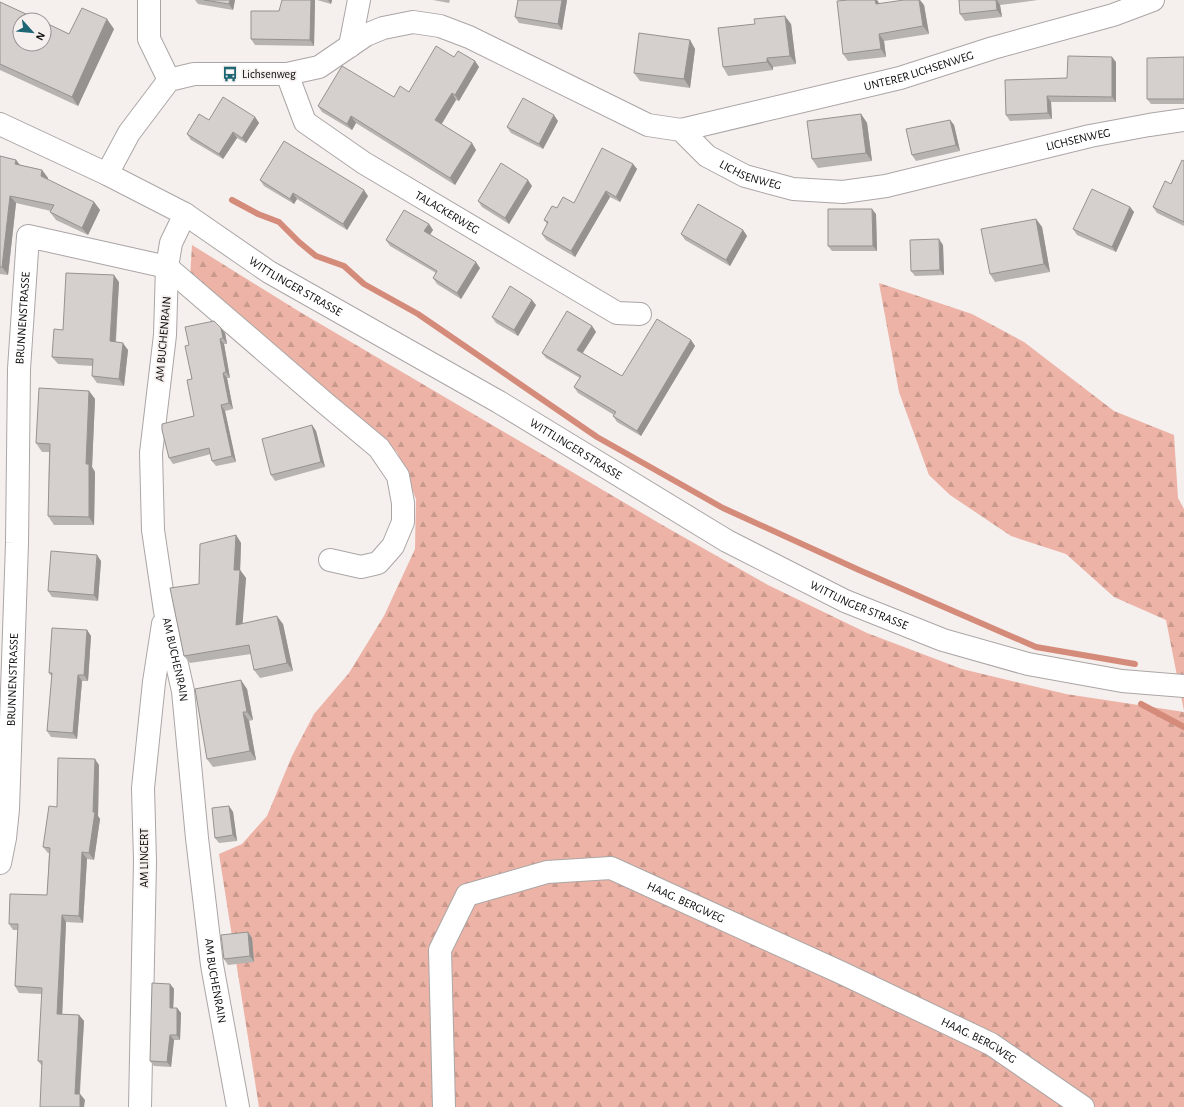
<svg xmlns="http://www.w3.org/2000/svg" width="1184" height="1107" font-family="'Alegreya Sans',sans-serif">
<defs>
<pattern id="forest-firs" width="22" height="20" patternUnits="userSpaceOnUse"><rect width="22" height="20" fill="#ecb3a6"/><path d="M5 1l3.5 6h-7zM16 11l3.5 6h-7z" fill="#c9998e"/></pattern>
</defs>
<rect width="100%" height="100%" fill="#f5efee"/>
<!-- forest -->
<path fill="url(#forest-firs)" d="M192,245L300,312L664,526L768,585L867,633L962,669L1066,694L1184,712V1107H259L219,854L242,844L267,816L292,756L314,714L349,673L384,616L415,549L416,499L397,452L324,388L190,278Z
M879,283L972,314L1024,342L1114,411L1174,435L1178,498L1184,509V711L1166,620L1114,597L1066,554L1011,536L950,495L929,475L899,392Z"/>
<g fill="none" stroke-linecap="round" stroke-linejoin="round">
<!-- stream -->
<path stroke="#d58b7a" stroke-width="6" d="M232,200L258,214L279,222L299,242L316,256L344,266L364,284L418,314L597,437L723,508L859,570L1036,647L1135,664
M1141,704L1184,727"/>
<!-- minor casing -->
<g stroke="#aba6a5" stroke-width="24">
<g id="minor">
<path d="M149,0V39L169,80"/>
<path d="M350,46L359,0"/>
<path id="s1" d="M287,74L305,122L364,163L617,313L640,314"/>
<path id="s2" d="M0,124L107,174L185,214L269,272L499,402L727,541L845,601L943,640L1028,664L1122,681L1184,686"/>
<path id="s3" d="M681,130L900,78L993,48L1113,15L1153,0"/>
<path id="s4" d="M107,174L129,133L169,80L194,74H287L319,67L366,35L383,28L413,22L440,26L469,37L648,125L681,130L707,156L745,176L793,189L843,192L886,186L1090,136L1149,125L1184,120"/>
<path id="s5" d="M185,214L171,243L167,267L165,335L151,453L153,530L165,611L183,691L197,838L212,965L238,1107"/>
<path id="s6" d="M0,863L5,838L8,809L17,543L19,369L28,236L167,267L325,403L379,448L398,476L403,503V522L393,546L378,563L361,567L330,560"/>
<path d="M140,1107L145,861L143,788L154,682L163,624"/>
<path id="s7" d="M444,1107L440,950L467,895L547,872L611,868L842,973L991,1044L1083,1107"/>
</g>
</g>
<!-- minor -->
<use href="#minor" stroke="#fff" stroke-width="22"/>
</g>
<!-- wall -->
<path fill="#b7b3b1" d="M195,0H235L233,10L198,4Z
M315,0L314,46L255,45L251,39L279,11Z
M317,0H332L331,4Z
M433,0H450L449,3Z
M518,0H567L562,30L519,23L515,17Z
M877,0L880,4L924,5L929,34L884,41L886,57L848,61L843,54Z
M959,0H1038L1000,5L1002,17L965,21L960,14Z
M0,2L69,34L114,29L78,106L0,70Z
M791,24L796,64L773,67V70L728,76L723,67Z
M690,40L695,49L690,88L640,81L634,73Z
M454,57L475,61L479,67L459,101L456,100L441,124L472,143L476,150L455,185L356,123L352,130L322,112L318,106L394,97L409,92Z
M1184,57V104H1151L1147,99Z
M1116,62V102H1051L1052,119L1010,121L1006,115L1067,78Z
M861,114L867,123L872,161L818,168L812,159Z
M255,117L259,123L246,143L237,138L223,159L191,140L187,134L209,120Z
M950,120L954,125L960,151L916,161L912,155Z
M558,121L543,149L511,133L507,127Z
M0,156L16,160L20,165L42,170L48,178L47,180L94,202L100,210L88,235L56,220L50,212L51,211L16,203L8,275L0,274Z
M1184,161V226L1157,213L1153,207L1171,184Z
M633,164L637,169L620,202L610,197L575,257L546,240L542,234L547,224L544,220L557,208L574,203Z
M260,180L368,196L347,230L297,199L294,204L264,186Z
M532,186L509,224L482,207L478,201Z
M1130,207L1134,212L1116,252L1077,235L1073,229Z
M876,214L877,251H832L828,246Z
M1036,219L1042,227L1050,272L995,282L990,274Z
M429,224L433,230L430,235L480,268L461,299L437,284L433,278L436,273L390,246L386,240Z
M743,230L747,236L730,266L685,240L681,234Z
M943,245L944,275L915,276L911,271Z
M119,282L116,342L128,350L124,386L97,383L92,376L93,366L58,364L52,357L63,330Z
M536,305L518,336L496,323L492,317Z
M592,326L596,332L583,353L622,376L691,340L695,346L641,436L617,422L613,416L614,415L578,393L574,387L580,378L546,358L542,353Z
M225,333L227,344H224L230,378H227L233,409L225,411L236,462L216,466L212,461L211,454L173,464L169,458L194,416L189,345Z
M89,391L95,399L92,467L95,472L94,525H54L48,516L49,452H42L36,443Z
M312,425L316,431L325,467L275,481L271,475Z
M236,535L241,543L240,570L246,578L242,623L283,624L293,671L260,678L254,670L251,654L190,663L184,656L199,584Z
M101,561L98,601L52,597L48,591Z
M87,630L91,636L88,681H82L77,739L51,737L47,731L52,677L49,673Z
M247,689L253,720L249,721L256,760L213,767L207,759Z
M99,765L98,816L100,819L94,860L87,859L83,923L66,922L62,1014L79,1015L84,1021L80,1094L85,1100L42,1066L38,1061L42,994L19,993L15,986L18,930H13L9,924L47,895L49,853H48L43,847L57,807Z
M229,806L233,812L237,841L219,843L215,838Z
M248,932L252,938L254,962L228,965L224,959Z
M170,984L174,989L173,1008H177L181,1013L180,1040H174L171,1067L154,1066L150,1061Z"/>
<!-- shaded-wall -->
<path fill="#959290" d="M230,0H235L233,10L229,4Z
M311,0H315L314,46L310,40Z
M328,0H332L331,4Z
M562,0H567L562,30L558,24Z
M875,0H877L880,5L876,4Z
M919,0H920L924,5L929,34L923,26Z
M996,0H997L1000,5L1002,17L997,10Z
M785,16L791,24L796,64L790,56Z
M107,19L114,29L78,106L72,97Z
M879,34L884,41L886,57L881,49Z
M690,40L695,49L690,88L684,79Z
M1112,57L1116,62V102L1112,97Z
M767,58L773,67V70L767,62Z
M475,61L479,67L459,101L455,95Z
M452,93L456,100L440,127L435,120Z
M1047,96L1051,102L1052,119L1048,113Z
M861,114L867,123L872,161L866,153Z
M554,115L558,121L543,149L539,144Z
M351,116L356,123L352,130L347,124Z
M255,117L259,123L246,143L242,138Z
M950,120L954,125L960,151L956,145Z
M233,132L237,138L223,159L219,154Z
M472,143L476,150L455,185L450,178Z
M16,160L22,168L15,164Z
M633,164L637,169L620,202L616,197Z
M42,170L48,178L46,184L41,176Z
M528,180L532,186L509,224L505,218Z
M364,190L368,196L347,230L343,224Z
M606,191L610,197L575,257L571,251Z
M293,193L297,199L294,204L290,199Z
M10,196L16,203L8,275L2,267Z
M94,202L100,210L88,235L82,228Z
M1130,207L1134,212L1116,252L1112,247Z
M872,209L876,214L877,251L873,246Z
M1036,219L1042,227L1050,272L1044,264Z
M429,224L433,230L428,237L424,231Z
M743,230L747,236L730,266L726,260Z
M939,239L943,245L944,275L940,270Z
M476,262L480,268L461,299L457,293Z
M114,275L119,282L115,349L110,341Z
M532,300L536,305L518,336L514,330Z
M592,326L596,332L581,355L577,350Z
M221,328L225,333L227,344L223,338Z
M220,339L224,344L230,378L226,372Z
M691,340L695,346L641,436L637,431Z
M123,343L128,350L124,386L119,379Z
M223,373L227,378L233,409L229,403Z
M89,391L95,399L92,467L95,472L94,525L89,517L86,464Z
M221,405L225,411L236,462L232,456Z
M312,425L316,431L325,467L321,462Z
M236,535L241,543L240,574V570L246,578L242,632L236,625L234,570Z
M97,555L101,561L98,601L94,595Z
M277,616L283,624L293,671L287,663Z
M87,630L91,636L88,681L84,675Z
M78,675L82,681L77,739L73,733Z
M241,680L247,689L253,720L247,712Z
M243,712L249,721L256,760L250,751Z
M95,759L99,765L98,816L100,819L94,860L89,853L93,812Z
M229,806L233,812L237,841L233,835Z
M82,852L87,859L83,923L79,916Z
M62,915L66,922L62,1020L57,1014Z
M248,932L252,938L254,962L250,956Z
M170,984L174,989L173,1013L170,1008Z
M177,1008L181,1013L180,1040L177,1035Z
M79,1015L84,1021L79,1100L75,1094Z
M170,1035L174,1040L171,1067L167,1062Z
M80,1094L85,1100L84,1107H80Z"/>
<!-- building -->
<path fill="#d5d0ce" stroke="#959290" d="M204,0H230L229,4Z
M282,0H311L310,40L251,39V11H279Z
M518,0H562L558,24L515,17Z
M848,0H875L876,4L904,0H919L923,26L879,34L881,49L843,54L837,1Z
M959,0H996L997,10L960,14Z
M0,2L39,20H20V44H44V22L69,34L82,8L107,19L72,97L0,64Z
M785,16L790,56L767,58V62L723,67L718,28L755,24L754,19Z
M639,33L690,40L684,79L634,73Z
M436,46L454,57L458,51L475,61L455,95L452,93L435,120L472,143L450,178L351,116L347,124L318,106L342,66L394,97L400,86L409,92Z
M1068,56L1112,57V97L1047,96L1048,113L1006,115L1005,80L1067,78Z
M1184,57V99H1147V58Z
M223,97L255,117L242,138L233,132L219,154L187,134L199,114L209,120Z
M523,98L554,115L539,144L507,127Z
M861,114L866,153L812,159L807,121Z
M950,120L956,145L912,155L906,129Z
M284,141L364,190L343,224L293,193L290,199L260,180Z
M602,148L633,164L616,197L606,191L571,251L542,234L548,222L544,220L552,206L557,208L563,197L574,203Z
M0,156L16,160L15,164L42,170L41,176L94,202L82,228L50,212L54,205L10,196L2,267H0Z
M1182,160L1184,161V222L1153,207L1165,181L1171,184Z
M501,163L528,180L505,218L478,201Z
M1092,189L1130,207L1112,247L1073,229Z
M698,204L743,230L726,260L681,234Z
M828,209H872L873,246H828Z
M404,210L429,224L424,231L476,262L457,293L433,278L437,271L386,240Z
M1036,219L1044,264L990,274L981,229Z
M939,239L940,270L911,271L910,240Z
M66,273L114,275L110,341L123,343L119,379L92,376L93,359L52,357L54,329L63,330Z
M510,286L532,300L514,330L492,317Z
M567,311L592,326L577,350L622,376L657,319L691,340L637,431L613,416L616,412L574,387L581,376L542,353Z
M214,321L221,328L223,338L220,339L226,372L223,373L229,403L221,405L232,456L212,461L209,448L169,458L162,430V424L194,416L187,380L192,379L185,346L189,345L185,327Z
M39,388L89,391L86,464H89V517L48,516L50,444L36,443Z
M312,425L321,462L271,475L262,439Z
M236,535L234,570H240L236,625L277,616L287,663L254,670L249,645L184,656L170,588L199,584L200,544Z
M51,551L97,555L94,595L48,591Z
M52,628L87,630L84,675H78L73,733L47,731L52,673H49Z
M241,680L247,712H243L250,751L207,759L195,689Z
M58,758L95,759L93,812H95L89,853L82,852L79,916L62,915L57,1014L79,1015L75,1094H80V1107H40L42,1061H38L42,988L15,986L18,924H9L10,894L47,895L50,848L43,847L49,806L57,807Z
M229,806L233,835L215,838L212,808Z
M248,932L250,956L224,959L221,935Z
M152,983L170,984V1008H177V1035H170L167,1062L150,1061Z"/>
<!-- icons -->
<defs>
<g id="bus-bare" transform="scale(1.2)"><path d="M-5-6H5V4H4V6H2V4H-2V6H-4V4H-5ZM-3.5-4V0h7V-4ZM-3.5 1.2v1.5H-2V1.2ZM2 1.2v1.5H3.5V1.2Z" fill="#1f6675" stroke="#f5efee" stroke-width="2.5" paint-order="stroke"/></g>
</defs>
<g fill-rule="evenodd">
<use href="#bus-bare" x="230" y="74"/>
</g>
<g text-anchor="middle" stroke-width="3.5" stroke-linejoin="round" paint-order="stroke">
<!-- street labels -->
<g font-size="12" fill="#0c0b0a" stroke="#f5efee">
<text dy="4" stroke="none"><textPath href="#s3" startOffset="245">UNTERER LICHSENWEG</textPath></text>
<text dy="4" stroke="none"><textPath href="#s4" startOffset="1082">LICHSENWEG</textPath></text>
<text dy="4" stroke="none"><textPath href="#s4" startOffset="746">LICHSENWEG</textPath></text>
<text dy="4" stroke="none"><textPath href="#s1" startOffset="220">TALACKERWEG</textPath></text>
<text dy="4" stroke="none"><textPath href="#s2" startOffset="338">WITTLINGER STRASSE</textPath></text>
<text dy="4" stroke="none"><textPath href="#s6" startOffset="546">BRUNNENSTRASSE</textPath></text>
<text transform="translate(163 339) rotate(-85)" y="4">AM BUCHENRAIN</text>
<text dy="4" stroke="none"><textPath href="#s2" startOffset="662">WITTLINGER STRASSE</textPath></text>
<text dy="4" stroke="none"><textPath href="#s2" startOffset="986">WITTLINGER STRASSE</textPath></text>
<text dy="4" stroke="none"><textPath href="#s5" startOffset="452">AM BUCHENRAIN</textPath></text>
<text dy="4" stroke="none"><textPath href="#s6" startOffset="184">BRUNNENSTRASSE</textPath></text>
<text transform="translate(144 858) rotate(-90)" y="4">AM LINGERT</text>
<text dy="4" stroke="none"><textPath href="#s7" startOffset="448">HAAG. BERGWEG</textPath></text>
<text dy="4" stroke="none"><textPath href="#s5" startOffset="776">AM BUCHENRAIN</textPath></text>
<text dy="4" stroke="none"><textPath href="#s7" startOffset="772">HAAG. BERGWEG</textPath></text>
</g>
<!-- poi labels -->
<g font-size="12" fill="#0c0b0a" stroke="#f5efee" text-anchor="start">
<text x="242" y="78">Lichsenweg</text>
</g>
</g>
<!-- north arrow -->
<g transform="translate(32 32) rotate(117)"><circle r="19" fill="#f5efee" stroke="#989493"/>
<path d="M0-3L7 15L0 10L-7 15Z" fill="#1f6675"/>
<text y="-6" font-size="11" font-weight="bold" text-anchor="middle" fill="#0c0b0a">N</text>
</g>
</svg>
